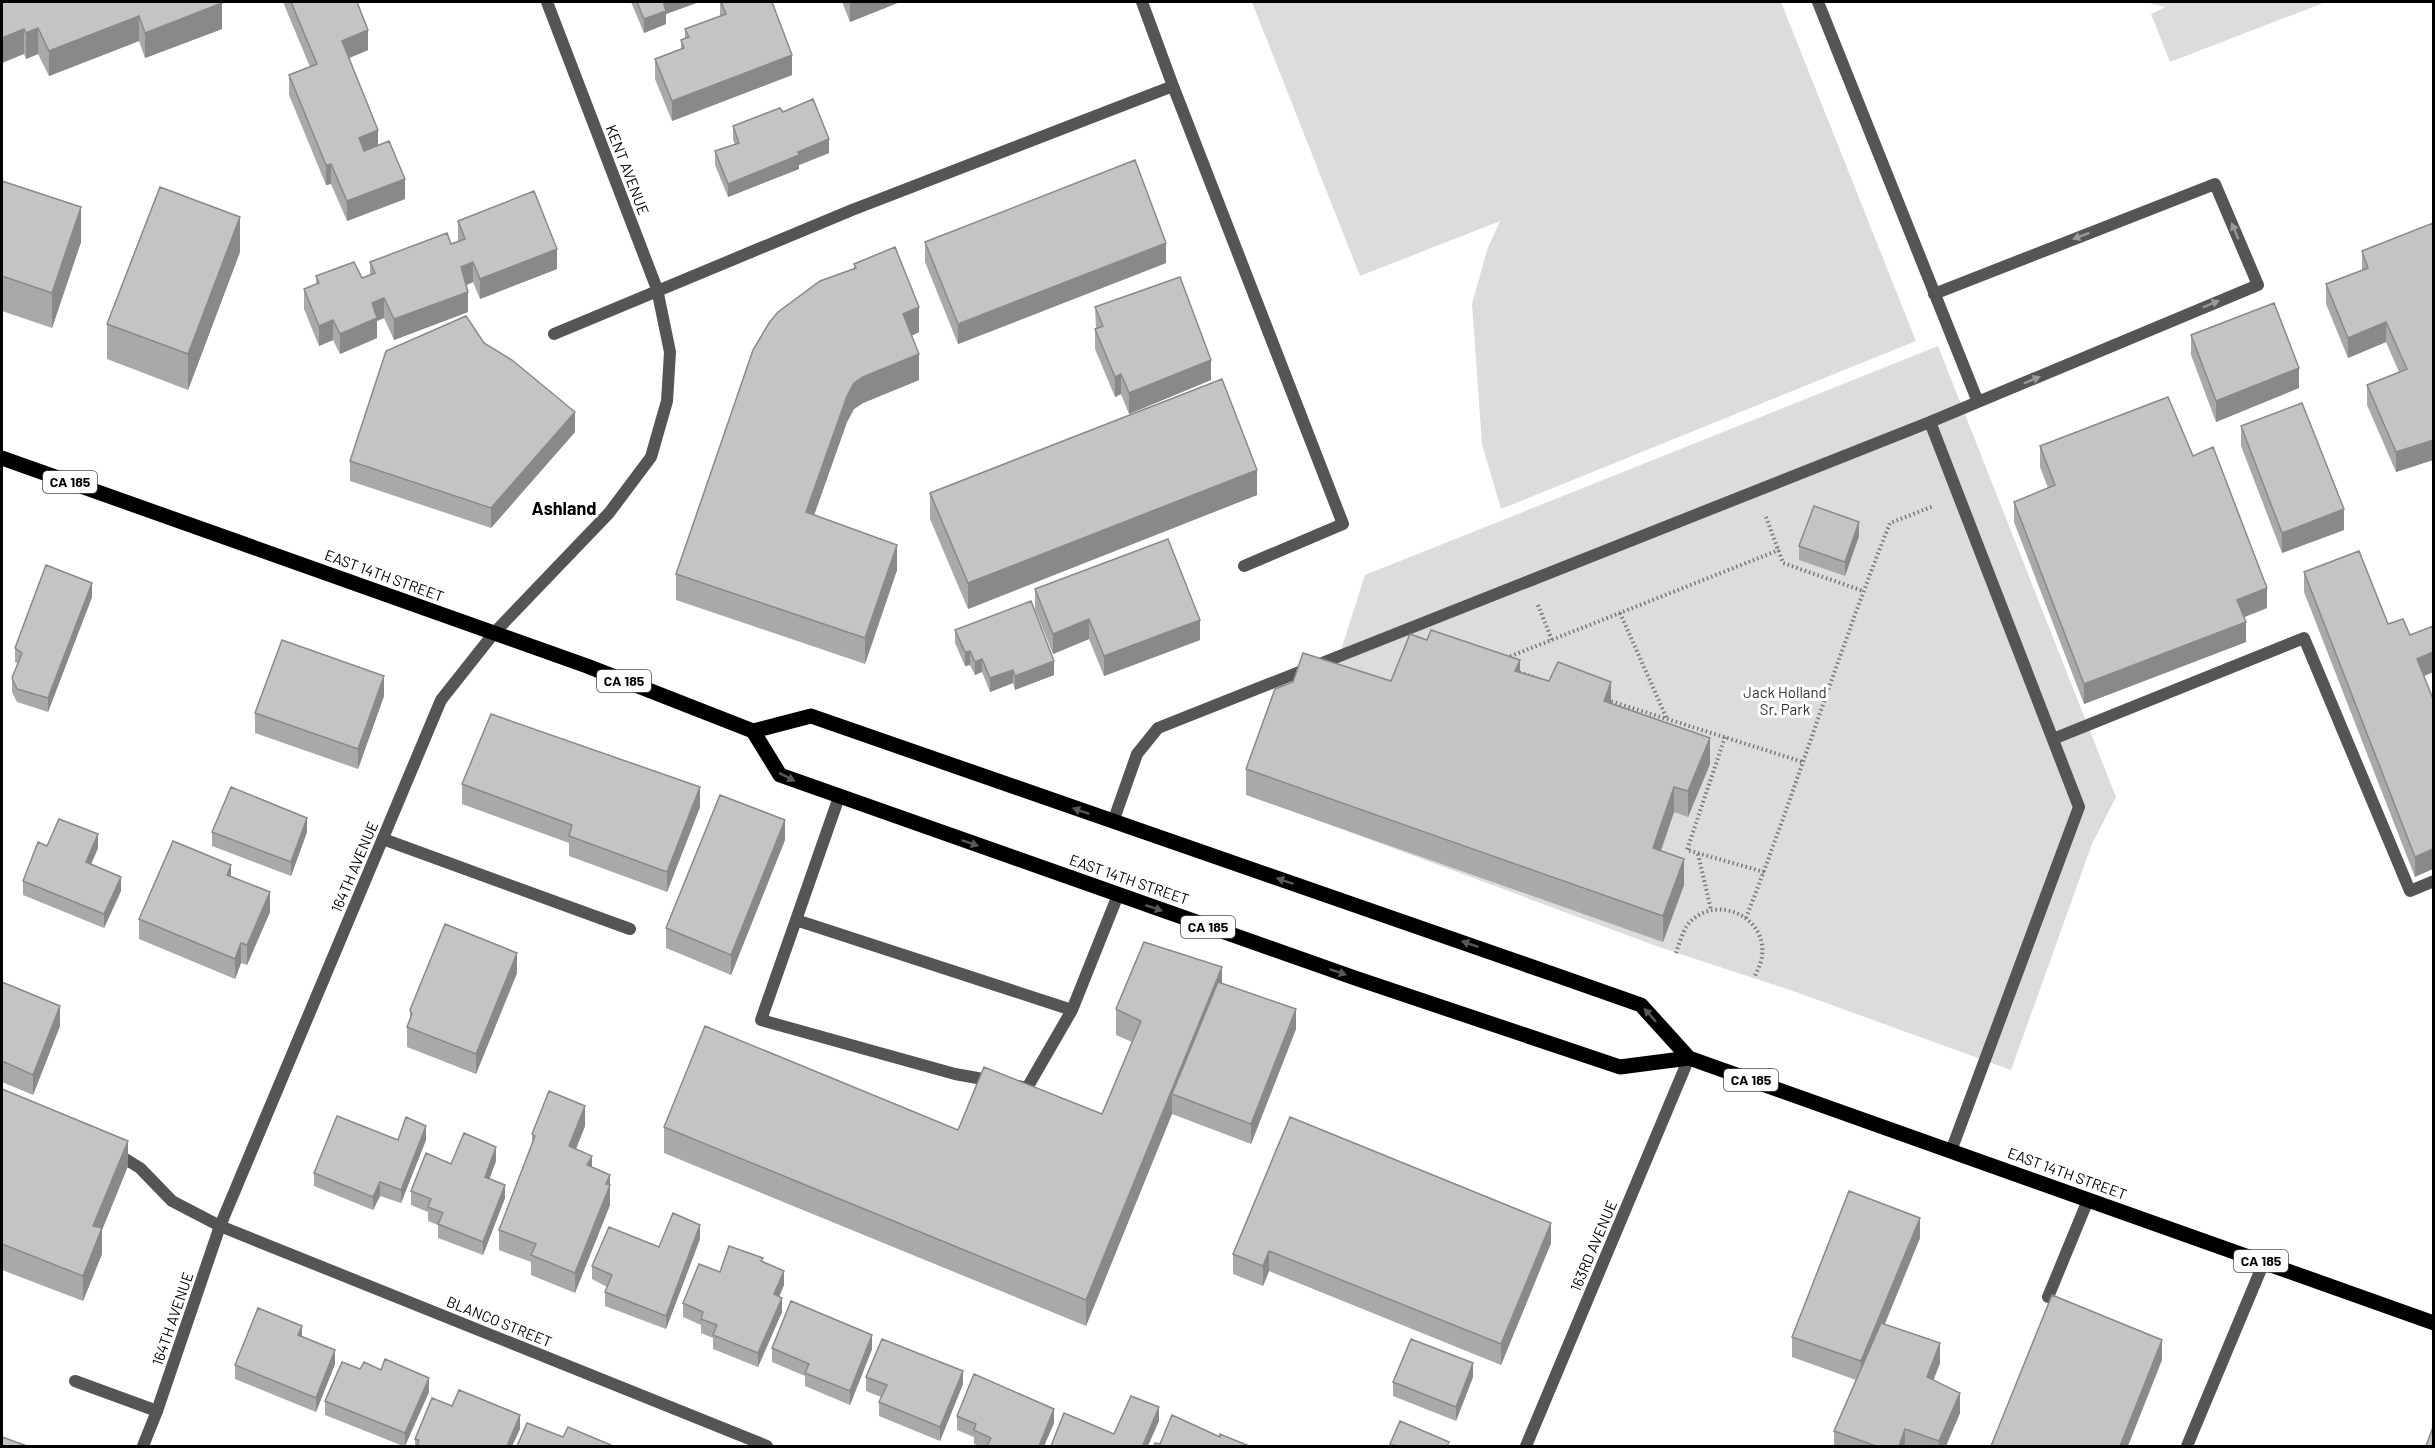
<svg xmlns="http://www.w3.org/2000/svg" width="2435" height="1448" font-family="Barlow,sans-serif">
<rect width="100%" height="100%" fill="#fff"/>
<!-- green -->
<path fill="#dcdcdc" d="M1252,2H1781L1916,341L1501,509L1482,444L1472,304L1487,250L1500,221L1360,276Z
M2145,2H2326L2170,62L2151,14L2166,7Z
M1938,346L2116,797L2092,844L2011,1070L1793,991L1659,947L1290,810L1365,575Z"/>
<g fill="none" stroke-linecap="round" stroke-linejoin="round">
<!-- path -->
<path stroke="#777" stroke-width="4" stroke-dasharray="1.5 3" stroke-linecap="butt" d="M1766,517L1783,563L1863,591
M1538,605L1552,640
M1620,613L1667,719
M1506,658L1779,550
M1515,671L1537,678
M1607,700L1803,762
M1725,737L1687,850L1764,872
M1698,854L1711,910
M1746,918C1797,787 1838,653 1890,523L1934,506
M1676,953C1680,942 1683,928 1692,920C1720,895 1767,918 1762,956C1761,964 1757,971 1754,978"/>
<!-- service -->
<path stroke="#555" stroke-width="12" d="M1142,2L1173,86
M1818,2L1978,402
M554,334L852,210L1173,86L1343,524L1244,566
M1930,422L2258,285L2215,184L1934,294
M2053,739L2304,638L2410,891L2434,881
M1113,822L1137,754L1158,728L1930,422L2079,807L1951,1151
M383,839L630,929
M796,920L839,797
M994,1081L955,1074L761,1020L796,920L1072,1010
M1017,1086L1027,1088L1072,1010L1118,895
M114,1152L140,1168L172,1201L220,1226
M2048,1297L2088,1200
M75,1381L157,1411
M2187,1446L2264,1262"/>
<!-- minor -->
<path stroke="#555" stroke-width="12" d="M494,633L609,513L651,457L667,401L670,352L657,289L547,2
M220,1226L767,1446
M1526,1446L1689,1058"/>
<!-- tertiary -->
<path stroke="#555" stroke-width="12" d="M143,1446L157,1411L220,1226L441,700L494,633"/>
<!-- primary -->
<path stroke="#000" stroke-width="15" d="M2,458L587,666L753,731L811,716L1550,973L1641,1005L1689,1058
M753,731L780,775L1355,978L1620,1067L1689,1058L2434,1323"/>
</g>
<!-- wall -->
<path fill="#a9a9a9" d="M2,2H221L222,29L145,58L139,41L49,76L38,54L26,59Z
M283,2H357L368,50L349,58L378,146L405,199L347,221L331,184L326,185L289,95V75L310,67Z
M631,2H699L666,14V24L644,33Z
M720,2H772L792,75L672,121L655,79V59L681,49V40L685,39V29L720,16Z
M842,2H900L850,22Z
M783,112L829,153L799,165V169L728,197L715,165V151L735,144L733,140V126Z
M2,181L81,242L52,328L2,311Z
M458,221L557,269L480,299L473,282L467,285L468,312L394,340L384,318L377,321V338L340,354L333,340L319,346L304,309V289L316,284V276L362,278L370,275V262L451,244L458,241Z
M2433,223V462V460L2396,472L2367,405V385L2399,372L2386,342L2348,358L2326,304V284L2362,270V251Z
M925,242L1166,263L958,344L925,262Z
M240,252L188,390L107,359V324Z
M854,264L919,332L911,336L919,380L863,403L854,409L847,422L814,515L897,570L865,664L676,600V574L854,269Z
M1095,307L1211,380L1129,414L1121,394L1115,397L1095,349V329H1096Z
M2191,335L2299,388L2216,422L2191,355Z
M2241,426L2344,530L2282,553L2241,446Z
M575,432L491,528L350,481V461Z
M2040,446L2193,456L2267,608L2244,617L2246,642L2084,704L2014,522V502L2048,488L2040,467Z
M930,493L1257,495L968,609L930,519Z
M1859,536L1845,576L1799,560V546Z
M2304,572L2388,624L2410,635L2433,626V672L2424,676L2415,877L2304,592Z
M1035,589L1200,640L1104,676L1089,639L1053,654L1035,609Z
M92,597L48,712L17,702L12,692V678L18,663L15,662V648Z
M955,630L1054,675L1015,690L1013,683L990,692L982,672L975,675L970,665L965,666L955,643Z
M1520,672L1611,703L1710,764L1688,817L1674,812L1661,851L1684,885L1663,942L1246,795V769L1391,681Z
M384,696L358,769L255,733V713Z
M462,784L700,807L667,892L569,856V843L462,804Z
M212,832H307L291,876L212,846Z
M785,840L731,975L666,948V928Z
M47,846L98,848L91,864L121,891L104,928L23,895V881Z
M231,876L270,912L247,965L241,963L235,979L139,939V919Z
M517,973L476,1074L407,1047V1027L410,1018V1010Z
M2,982L60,1026L33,1095L2,1082Z
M1222,983L1296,1029L1251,1144L1172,1114L1086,1326L664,1153V1127L958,1130L1102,1114L1132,1042L1116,1035V1009Z
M2,1089L128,1166L102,1230V1254L83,1301L2,1270Z
M585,1126L576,1149L592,1167L610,1175V1205L575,1293L531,1275V1262L499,1250V1230L532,1144V1134Z
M398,1140H426L401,1203L380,1196L373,1210L314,1186V1173Z
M496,1161L489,1179L505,1198L483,1255L438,1238V1225L428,1221V1212L411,1205V1191L451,1164Z
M1551,1223V1243L1501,1365L1269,1271L1263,1286L1233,1274V1254Z
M1920,1238L1885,1324L1940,1363L1933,1380L1960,1413L1946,1446H1834V1431L1856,1380L1792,1357V1337Z
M700,1239L666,1329L605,1306V1292L607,1287L592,1279V1266Z
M763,1262L784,1285L779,1297L782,1312L758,1367L713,1349V1338L701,1333V1325L683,1317V1303L720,1272Z
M772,1348L872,1349L850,1405L805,1386V1376L772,1362Z
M335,1364L316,1412L235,1379V1365Z
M360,1369L429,1392L405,1446H403L325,1415V1401Z
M866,1377L963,1384L940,1441L879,1416V1402L881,1397L866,1391Z
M1473,1377L1456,1421L1393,1396V1382Z
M957,1416L1054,1423L1044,1446H980L974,1444V1437L957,1430Z
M520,1429L512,1446H415V1439Z"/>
<!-- shaded-wall -->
<path fill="#898989" d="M663,2H699L666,14V24L644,33V19Z
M850,2H900L850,22Z
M222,3V29L145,58V33Z
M139,16V41L49,76V51Z
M38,28V54L26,59V33Z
M24,29V54L2,63V38Z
M368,30V50L342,61V41Z
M792,55V75L672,121V101Z
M378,130V150L359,158V138Z
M829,139V153L799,165V169L728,197V184L798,152Z
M331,164V184L326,185V165Z
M405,179V199L347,221V201Z
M81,207V242L52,328V293Z
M240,217V252L188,390V354Z
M1166,243V263L958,344V324Z
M557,249V269L480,299V279Z
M473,262V282L461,287V267Z
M468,292V312L394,340V319Z
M384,298V318L377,321V338L340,354V334L372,303Z
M919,307V332L903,340V314Z
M333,320V340L319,346V326Z
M2386,322V342L2348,358V338Z
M919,354V380L863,403L854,409L847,422L806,538V512L847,396L854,383L863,377Z
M1211,360V380L1129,414V393Z
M2299,368V388L2216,422V401Z
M1121,374V394L1115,397V377Z
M575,412V432L491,528V508Z
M2433,440V460L2396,472V452Z
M1257,470V495L968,609V583Z
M2344,509V530L2282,553V533Z
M1859,522V536L1845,576V562Z
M897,545V570L865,664V638Z
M92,583V597L48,712V698Z
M2267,588V608L2237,620V600Z
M1089,619V639L1053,654V634Z
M1200,620V640L1104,676V656Z
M2246,622V642L2084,704V684Z
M970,651V665L965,666V652Z
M2433,652V672L2417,679V659Z
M982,659V672L975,675V662Z
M1520,660V685L1515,671Z
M1054,661V675L1015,690V676Z
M1013,670V683L990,692V678Z
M384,676V696L358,769V749Z
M1611,682V707L1604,701Z
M1710,738V764L1688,817V791Z
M700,787V807L667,892V872Z
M1674,787V812L1653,873V848Z
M307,818V832L291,876V862Z
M785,820V840L731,975V955Z
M98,834V848L86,876V862Z
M2433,849V869L2415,877V857Z
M1684,859V885L1663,942V916Z
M231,865V885L227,875Z
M121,877V891L104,928V914Z
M270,892V912L247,965V945Z
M241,943V963L235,979V959Z
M517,953V973L476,1074V1054Z
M1222,967V992L1172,1094V1114L1086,1326V1300Z
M60,1006V1026L33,1095V1075Z
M1296,1009V1029L1251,1144V1124Z
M585,1106V1126L569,1166V1146Z
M426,1126V1140L401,1203V1190Z
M128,1141V1166L102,1230V1254L83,1301V1276L93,1226Z
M496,1147V1161L485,1191V1177Z
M592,1156V1176L587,1165Z
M610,1175V1205L575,1293V1273Z
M380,1182V1196L373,1210V1197Z
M505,1185V1198L483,1255V1242Z
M1920,1218V1238L1861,1381V1361Z
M1551,1223V1243L1501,1365V1344Z
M700,1225V1239L666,1329V1316Z
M1269,1251V1271L1263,1286V1266Z
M784,1271V1285L774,1308V1294Z
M782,1298V1312L758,1367V1353Z
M302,1326V1339L298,1335Z
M872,1335V1349L850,1405V1391Z
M2162,1340V1360L2128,1446H2120Z
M1940,1343V1363L1927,1397V1377Z
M335,1350V1364L316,1412V1398Z
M1473,1363V1377L1456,1421V1407Z
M963,1371V1384L940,1441V1427Z
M429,1378V1392L405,1446V1433Z
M1960,1393V1413L1946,1446H1939V1441Z
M1159,1407V1421L1148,1446H1143Z
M1054,1409V1423L1044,1446H1039Z
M520,1415V1429L512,1446H507Z
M1905,1429V1446H1899Z"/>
<!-- building -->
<path fill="#c4c4c4" stroke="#898989" stroke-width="1.5" d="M2,2H221L222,3L145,33L139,16L49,51L38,28L26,33L24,29L2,38Z
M291,2H357L368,30L342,41L378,130L359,138L364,151L389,141L405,179L347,201L331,164L326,165L289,75L317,64Z
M637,2H663L666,11L644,19Z
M721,2H772L792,55L672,101L655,59L684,48L681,40L689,37L685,29L726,14Z
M813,99L829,139L798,152L799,155L728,184L715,151L739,143L733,126L780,108L783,112Z
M1135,160L1166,243L958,324L925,242Z
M2,181L81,207L52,293L2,276Z
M160,187L240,217L188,354L107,324Z
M534,191L557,249L480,279L473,262L461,267L468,292L394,319L384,298L372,303L377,318L340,334L333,320L319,326L304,289L319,283L316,276L354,262L362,278L375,273L370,262L447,233L451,244L465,239L458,221Z
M2433,223V442V440L2396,452L2367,385L2407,369L2386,322L2348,338L2326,284L2368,268L2362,251Z
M895,247L919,307L903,314L919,354L863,377L854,383L847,396L806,512L897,545L865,638L676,574L753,350L769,323L778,312L820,281L856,268L854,264Z
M1180,277L1211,360L1129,393L1121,374L1115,377L1095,329L1103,326L1095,307Z
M2274,303L2299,368L2216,401L2191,335Z
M466,316L484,343L512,360L575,412L491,508L350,461L386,351Z
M1222,379L1257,470L968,583L930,493Z
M2168,397L2193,456L2213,447L2267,588L2237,600L2246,622L2084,684L2014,502L2055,485L2040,446Z
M2302,403L2344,509L2282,533L2241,426Z
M1814,506L1859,522L1845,562L1799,546Z
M1168,539L1200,620L1104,656L1089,619L1053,634L1035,589Z
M2359,551L2388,624L2403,619L2410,635L2433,626V652L2417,659L2433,699V849L2415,857L2304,572Z
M46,565L92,583L48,698L17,689L12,678L22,653L15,648Z
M1031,601L1054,661L1015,676L1013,670L990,678L982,659L975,662L970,651L965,652L955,630Z
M1431,630L1520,660L1515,671L1549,681L1558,662L1611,682L1604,701L1710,738L1688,791L1674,787L1653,848L1684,859L1663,916L1246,769L1275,689L1293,682L1303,653L1391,681L1410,634L1427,640Z
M282,640L384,676L358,749L255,713Z
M491,714L700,787L667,872L569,836L572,825L462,784Z
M231,787L307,818L291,862L212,832Z
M720,795L785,820L731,955L666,928Z
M59,819L98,834L86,862L121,877L104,914L23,881L38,842L47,846Z
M173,841L231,865L227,875L270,892L247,945L241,943L235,959L139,919Z
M445,924L517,953L476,1054L407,1027L412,1014L410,1010Z
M1144,942L1222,967L1086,1300L664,1127L705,1026L958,1130L984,1067L1102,1114L1141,1021L1116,1009Z
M2,982L60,1006L33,1075L2,1061Z
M1218,982L1296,1009L1251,1124L1172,1094Z
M2,1089L128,1141L93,1226L102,1228L83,1276L2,1244Z
M549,1091L585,1106L569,1146L592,1156L587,1165L610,1175L606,1184L610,1185L575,1273L531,1255L536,1244L499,1230L535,1136L532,1134Z
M337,1116L398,1140L406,1117L426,1126L401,1190L380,1182L373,1197L314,1173Z
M1290,1117L1551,1223L1501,1344L1269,1251L1263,1266L1233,1254Z
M464,1133L496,1147L485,1177L505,1185L483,1242L438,1224L443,1213L428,1207L431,1199L411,1191L426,1153L451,1164Z
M1849,1191L1920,1218L1861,1361L1792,1337Z
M673,1213L700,1225L666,1316L605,1292L612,1275L592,1266L609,1227L659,1247Z
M729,1246L763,1258L761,1261L784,1271L774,1294L782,1298L758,1353L713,1335L717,1325L701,1319L703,1312L683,1303L699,1264L720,1272Z
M2052,1295L2162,1340L2120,1446H1991Z
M791,1301L872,1335L850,1391L805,1373L809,1364L772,1348Z
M258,1308L302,1326L298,1335L335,1350L316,1398L235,1365Z
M1881,1323L1940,1343L1927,1377L1960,1393L1939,1441L1905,1429L1899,1446H1876L1834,1431Z
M882,1339L963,1371L940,1427L879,1402L887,1385L866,1377Z
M1411,1339L1473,1363L1456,1407L1393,1382Z
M385,1359L429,1378L405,1433L325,1401L342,1362L360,1369L364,1362L381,1370Z
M974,1374L1054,1409L1039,1446H987L991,1438L974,1430L976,1424L957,1416Z
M459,1390L520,1415L507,1446H417L419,1440L415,1439L432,1398L452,1406Z
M1131,1396L1159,1407L1143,1445L1146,1446H1051L1064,1413L1114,1434Z
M1172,1415L1220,1437V1434L1247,1445V1446H1154L1155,1443L1160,1444Z
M1400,1421L1449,1442L1447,1446H1396L1390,1444Z
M527,1423L563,1437L568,1427L611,1445V1446H517Z
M2433,1427V1446H2426Z
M2,1437L27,1446H2Z"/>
<!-- one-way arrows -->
<defs><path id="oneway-solid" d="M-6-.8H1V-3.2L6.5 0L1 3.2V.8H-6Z" transform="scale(1.5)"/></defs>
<g fill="#999">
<use href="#oneway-solid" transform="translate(2235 231) rotate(-113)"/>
<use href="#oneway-solid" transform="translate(2081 236) rotate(159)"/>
<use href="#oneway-solid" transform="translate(2211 304) rotate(-23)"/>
<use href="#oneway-solid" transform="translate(2032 380) rotate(-23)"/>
</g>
<g fill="#595959">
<use href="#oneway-solid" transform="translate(787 777) rotate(27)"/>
<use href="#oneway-solid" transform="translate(1081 811) rotate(-161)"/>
<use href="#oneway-solid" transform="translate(970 843) rotate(19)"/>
<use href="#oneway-solid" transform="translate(1285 881) rotate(-161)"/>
<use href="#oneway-solid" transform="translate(1154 908) rotate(19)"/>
<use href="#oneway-solid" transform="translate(1470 944) rotate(-161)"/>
<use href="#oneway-solid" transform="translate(1338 972) rotate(19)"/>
<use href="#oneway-solid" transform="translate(1650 1015) rotate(-132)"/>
</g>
<g text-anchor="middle" stroke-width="6" stroke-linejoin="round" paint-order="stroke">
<!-- shield labels -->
<g fill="#fff" stroke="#4c4c4c" stroke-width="1.5">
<rect x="43" y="471" width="54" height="22" rx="4.5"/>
<rect x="597" y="670" width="54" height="22" rx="4.5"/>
<rect x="1181" y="916" width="54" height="22" rx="4.5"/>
<rect x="1724" y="1069" width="54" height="22" rx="4.5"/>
<rect x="2234" y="1250" width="54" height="22" rx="4.5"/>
</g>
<g font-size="14" font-weight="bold" fill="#000">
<text x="70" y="487">CA 185</text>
<text x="624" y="686">CA 185</text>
<text x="1208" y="932">CA 185</text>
<text x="1751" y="1085">CA 185</text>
<text x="2261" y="1266">CA 185</text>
</g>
<!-- street labels -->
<g font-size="15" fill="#000" stroke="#fff">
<text transform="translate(627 170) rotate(69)" y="5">KENT AVENUE</text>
<text transform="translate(384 576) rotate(20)" y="5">EAST 14TH STREET</text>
<text transform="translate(355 867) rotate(-67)" y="5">164TH AVENUE</text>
<text transform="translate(1129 880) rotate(19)" y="5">EAST 14TH STREET</text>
<text transform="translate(2067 1174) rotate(20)" y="5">EAST 14TH STREET</text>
<text transform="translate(1594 1246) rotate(-67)" y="5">163RD AVENUE</text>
<text transform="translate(173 1319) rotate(-71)" y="5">164TH AVENUE</text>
<text transform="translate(499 1322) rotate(22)" y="5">BLANCO STREET</text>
</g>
<!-- park labels -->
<g font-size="15" fill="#333" stroke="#fff">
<text x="1785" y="698">Jack Holland<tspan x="1785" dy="17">Sr. Park</tspan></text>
</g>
<!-- quarter labels -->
<g font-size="18" font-weight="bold" fill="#000" stroke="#fff">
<text x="564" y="515">Ashland</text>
</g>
</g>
<!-- border -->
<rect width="2435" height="1448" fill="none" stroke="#000000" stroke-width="6"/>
</svg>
